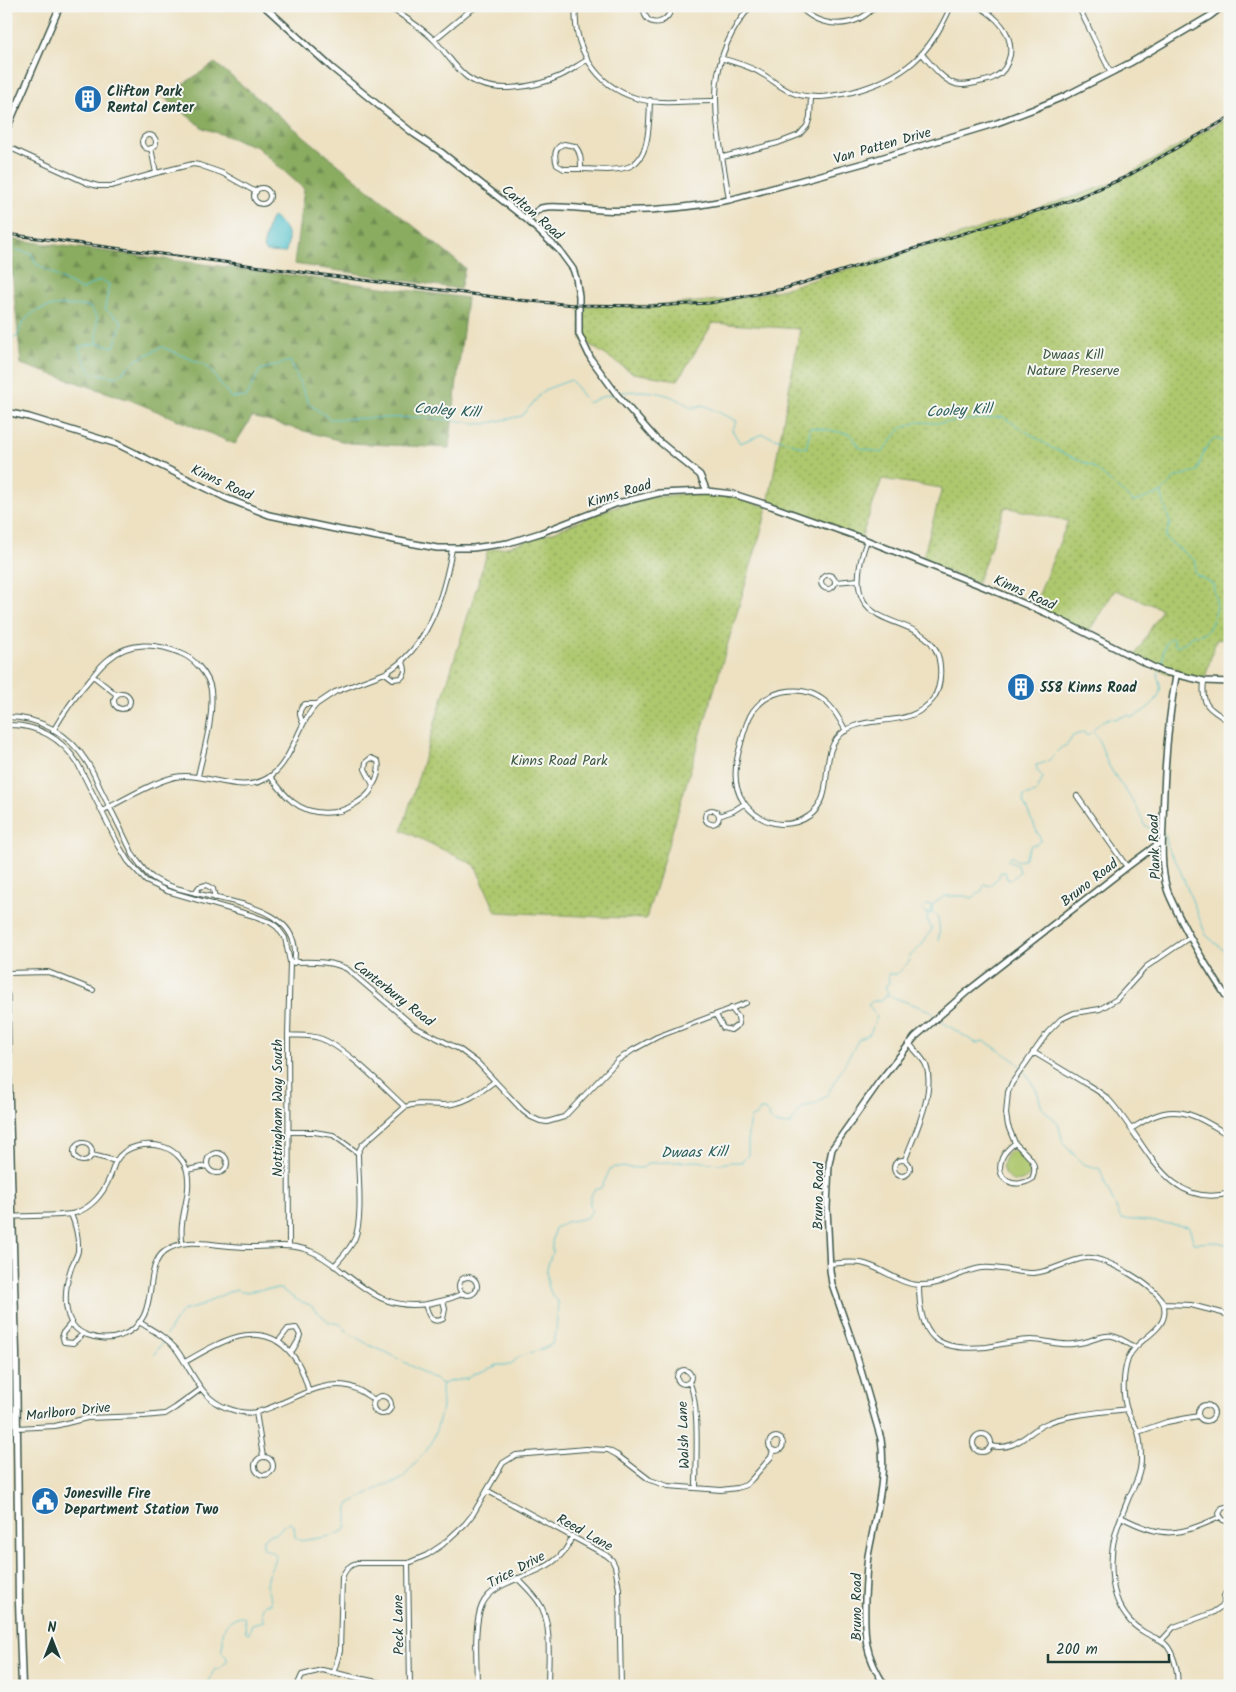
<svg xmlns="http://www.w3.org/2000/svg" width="1236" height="1692" font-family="Kalam,sans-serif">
<defs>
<pattern id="forest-firs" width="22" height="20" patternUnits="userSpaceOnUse" patternTransform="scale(1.25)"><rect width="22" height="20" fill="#8aac61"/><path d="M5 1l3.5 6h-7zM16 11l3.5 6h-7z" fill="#708d51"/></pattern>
<pattern id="park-dots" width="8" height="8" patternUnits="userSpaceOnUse" patternTransform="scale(1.25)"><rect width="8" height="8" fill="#aec86e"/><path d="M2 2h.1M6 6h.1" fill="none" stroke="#8da45b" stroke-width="1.8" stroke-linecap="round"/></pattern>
</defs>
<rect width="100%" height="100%" fill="#f6f6f2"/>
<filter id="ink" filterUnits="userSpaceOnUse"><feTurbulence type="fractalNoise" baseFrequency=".02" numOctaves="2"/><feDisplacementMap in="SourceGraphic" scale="10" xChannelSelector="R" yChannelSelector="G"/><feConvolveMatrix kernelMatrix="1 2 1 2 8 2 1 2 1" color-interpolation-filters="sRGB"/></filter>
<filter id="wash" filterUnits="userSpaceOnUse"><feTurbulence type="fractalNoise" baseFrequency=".0096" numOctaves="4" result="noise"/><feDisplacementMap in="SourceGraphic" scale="20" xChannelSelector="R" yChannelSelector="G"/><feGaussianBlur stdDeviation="1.12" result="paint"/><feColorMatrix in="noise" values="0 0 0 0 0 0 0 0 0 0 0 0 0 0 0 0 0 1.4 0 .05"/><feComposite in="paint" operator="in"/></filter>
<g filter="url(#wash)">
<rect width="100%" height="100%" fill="#ede1c2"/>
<!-- grass -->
<path fill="#aec86e" stroke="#668251" d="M1011,1151H1018L1029,1162L1032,1171C1018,1197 988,1169 1011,1151Z"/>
<!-- forest -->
<path fill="url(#forest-firs)" stroke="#54744a" d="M215,63L345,170L465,268L460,289L294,264L304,189L257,147L203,128L164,97Z
M9,239L467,298L449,448L349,443L252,417L235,444L133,401L21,364Z"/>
<!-- park -->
<path fill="url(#park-dots)" stroke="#668251" d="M1230,117V638L1216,640L1204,681L1167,673L1134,658L1162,609L1115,590L1087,634L1034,607L1068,521L1005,507L977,584L922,561L942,488L882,479L861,538L768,505L800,329L713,323L678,380L633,373L581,339L579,306H647L733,299L779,290L960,235L1113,183Z
M693,493L734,497L767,507L763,525L646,919L496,912L475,865L402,830L488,550L507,547L556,531L599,513L639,499Z"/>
<!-- water -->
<path fill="#55c2cd" stroke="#3a8080" d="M272,217C287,225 292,237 285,253L267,252L263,248L269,222Z"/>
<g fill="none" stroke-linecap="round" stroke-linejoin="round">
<!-- stream -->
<path stroke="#55c2cd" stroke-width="1" d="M6,247L32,254L36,264L81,290L100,280L109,284L105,309L122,321L114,347L97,343L78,347L91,373L117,377L136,360L162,347L207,366L231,398L246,397L260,370L290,361L309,404L330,419L424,417L484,424L522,416L544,390L571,380L588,403L604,396L615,394
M6,339L17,337C19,331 22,323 26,319C42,302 70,305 90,307L97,317V343
M619,393C644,388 672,392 691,408L703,405L737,421L732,430L740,443L763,434L806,448L809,436L810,427L851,434L860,448L882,453L900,429L918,422L936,423L1003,417L1052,448L1092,466L1134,502L1161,493L1176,477L1197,471L1205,449L1214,439L1230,442
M1160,668C1166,657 1160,645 1171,638L1175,640L1174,644L1178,646L1187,641L1193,635L1202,634L1208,630L1211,624L1217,608L1213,584L1195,574V561L1165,538L1170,523L1161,493
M1094,732C1101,742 1103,753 1108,764C1119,785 1138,802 1144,825L1157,832
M1165,833L1168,849L1178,865L1206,935L1230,956
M927,913H925L922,910L926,905H931
M933,914L937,915C939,924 941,931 938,940
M887,995L931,1011L934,1015
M939,1020L974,1042L978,1043L983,1041L988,1043L1015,1061L1021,1067
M1025,1072L1037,1091L1042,1108L1058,1123L1063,1143L1083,1164L1100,1169L1107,1188L1121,1219L1149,1221L1189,1227L1194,1243L1217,1242L1230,1245
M166,1335L182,1311L201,1306L213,1299L236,1289L241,1292H246L265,1289H281L297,1300L310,1305L329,1322L340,1324L349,1333L371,1346L388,1353L443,1384
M154,1355L163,1341
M207,1686C211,1680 211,1674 215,1669H219L227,1661V1658C218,1648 223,1651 223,1640C222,1627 227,1620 240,1616L244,1617L246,1632L249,1633L252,1624L264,1621C261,1615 261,1610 265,1604H271C272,1597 267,1592 266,1585C266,1574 275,1565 275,1554L263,1548V1539L269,1534H276L284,1525L291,1523L294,1526L295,1537L301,1541C317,1537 332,1539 346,1529L348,1507L350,1503L384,1485L396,1482L403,1478L426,1451L432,1442L438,1424L442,1407L441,1390L443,1384L452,1381L467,1379L475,1374L498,1365H511L518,1357L542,1349L552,1344L556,1332L558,1301C549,1295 545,1278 547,1268C548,1263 551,1258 552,1252C552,1244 552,1237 555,1228L566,1222L586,1218L592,1211C588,1203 590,1197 594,1190L601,1188L610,1170L614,1167L642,1168L649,1163L697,1161L720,1164L731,1162H742L748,1155V1131L750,1119L757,1115L760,1110H765L769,1113L770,1119L775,1124L790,1125L802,1107L815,1104L827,1095L859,1039L870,1034L877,1017L868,1005L873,1001H881L888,993L885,986L889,983L888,974H897L909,962L910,956L921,946L932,929L927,919L928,913H932V905L945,896H965L972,898L981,892L985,884L989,886L998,878L1001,872H1005L1007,879L1011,880L1019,872L1017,865L1008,861L1011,856L1018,861L1024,859L1031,845L1037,844L1041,840L1023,802L1024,796L1036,793L1043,778L1037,770L1036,765C1057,761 1052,750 1067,745L1073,736L1084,732L1087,736L1101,722L1109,718L1114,719L1128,715L1132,717C1140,715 1157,702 1159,694C1162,688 1159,681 1157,675L1159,672"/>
</g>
</g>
<g filter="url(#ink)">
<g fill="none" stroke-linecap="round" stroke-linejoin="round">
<!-- minor casing -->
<g stroke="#3e5649" stroke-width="6">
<path id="minor" d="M387,6C403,16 420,26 434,40C446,52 454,67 467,77C491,95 534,88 560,76C569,72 578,65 587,60
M544,6L576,8
M576,6C572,47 596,86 636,98C660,106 690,100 716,101
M644,6C644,9 644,12 645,15C651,29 671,22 671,6
M799,6C820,29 855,30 875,6
M1078,6L1111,73
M434,40L468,12L478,6
M922,54C931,64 941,78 953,83C961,87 969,84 976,83C982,81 990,81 995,77C1003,73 1008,64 1010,55C1013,33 997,17 978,6
M721,58C736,63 751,66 764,75C774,81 784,91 796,94C815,100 833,96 852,92C904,78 930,55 951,6
M142 142a7 7 0 1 1 14 0a7 7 0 1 1-14 0Z
M564,144L575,146C581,153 581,160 581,169H564L557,165C554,156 554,147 564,144Z
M6,146L87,183L98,186H111L156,173L193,164L199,165L222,173L256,192
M151,148L156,173
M723,157L778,143L799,135L807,126L810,117L811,97
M581,169C596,169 613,172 628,167C651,159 649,120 650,100
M254 196a8 8 0 1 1 16 0a8 8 0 1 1-16 0Z
M729,200C719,128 697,68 751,6
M821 582a7 7 0 1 1 14 0a7 7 0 1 1-14 0Z
M835,582L858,580
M385,673C428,649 444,595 452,549
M93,676L117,695
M1204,681C1201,708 1210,708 1230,722
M114 701a8 8 0 1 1 16 0a8 8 0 1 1-16 0Z
M6,717C39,717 69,733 87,762C94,772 98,785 104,796C114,816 124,835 133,855C139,863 145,873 153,878C192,904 307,894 294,963
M303,723C299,715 298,710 305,704H317L335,692L385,673L393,679L401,678C407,673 405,668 403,662
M6,725C37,724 62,738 78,764L119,846L128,861L146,881L167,891L254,916L270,922L277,927L285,938L290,962L288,1035L289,1246
M53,731C64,712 76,695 91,678C96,672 102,664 109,659C129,641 157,643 180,653C194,658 209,675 211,690C214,718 204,749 198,776
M846,731C841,722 836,712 829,705C807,683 771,687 753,711C746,721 743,735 740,747C735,764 732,785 743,801C751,814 766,823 781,824C791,824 801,822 809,816C839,796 814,751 846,730C873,714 910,729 933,699C940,689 941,678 940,666C935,601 828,648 867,540
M371,758L378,761C380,770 378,777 373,785L365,769L366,762Z
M270,776C277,785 284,795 293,802C311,816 337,816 355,804C363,799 371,794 373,785
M1077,796L1127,867
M705 817a7 7 0 1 1 14 0a7 7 0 1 1-14 0Z
M102,811C121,801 155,781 175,777C208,771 242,798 272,775C293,759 298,723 317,704
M719,816L733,811L744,804
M195,893L199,887L206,885L213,889L215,898
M290,962C309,962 330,960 347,969L415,1027L459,1049L478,1063L523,1111L531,1117L540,1121L547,1122L564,1117L618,1060L633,1050L657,1037L746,1003
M6,973L48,972L93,990
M716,1015L723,1028L731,1030L739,1024L738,1017L731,1008
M288,1035C298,1036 310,1035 319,1038C345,1046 384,1088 405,1107
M1033,1052C1050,1062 1066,1072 1083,1082C1091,1087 1101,1092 1108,1099C1144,1136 1164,1211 1230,1193
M1131,1129C1138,1125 1145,1120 1152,1117C1182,1103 1205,1121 1230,1136
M288,1132H314L333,1135L358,1153
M1015,1143L1008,1126L1006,1114L1008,1092L1012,1083L1048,1032L1061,1019L1074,1013L1100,1009L1117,999L1146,967L1190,937
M1015,1143C1026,1155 1040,1161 1032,1179C1014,1190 994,1180 1002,1158C1005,1151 1010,1147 1015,1143Z
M74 1152a9 9 0 1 1 18 0a9 9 0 1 1-18 0Z
M207 1163a10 10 0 1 1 20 0a10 10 0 1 1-20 0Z
M92,1155L116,1161
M905,1160C914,1135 936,1092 926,1065C922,1057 914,1050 909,1043
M894 1168a8 8 0 1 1 16 0a8 8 0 1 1-16 0Z
M187,1170L207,1166
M71,1214C76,1226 79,1238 78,1251C77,1257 73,1262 71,1268C64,1289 60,1326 87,1335C97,1339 110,1340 120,1336C164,1321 140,1269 165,1251C182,1239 201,1243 220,1245C230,1246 240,1247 250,1247C271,1247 291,1243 310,1251C321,1255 330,1262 339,1269C367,1291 388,1310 427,1304C440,1301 451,1300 463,1293
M6,1217C24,1216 42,1216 60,1215C65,1214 70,1215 75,1213C91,1208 103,1194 109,1179C112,1173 113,1166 116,1161C125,1145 148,1142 164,1147C175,1151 184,1160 187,1171C191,1190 184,1206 182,1224C181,1230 182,1237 182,1243
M829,1264C841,1263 854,1261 865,1264C884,1269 901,1285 920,1285C943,1286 960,1271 981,1268C999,1266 1016,1273 1033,1273C1052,1272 1068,1260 1086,1258C1103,1255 1161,1288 1164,1306C1169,1332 1135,1338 1128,1359C1123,1374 1122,1395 1127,1410C1130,1418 1135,1424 1138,1432C1140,1439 1141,1451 1141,1459C1141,1473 1135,1485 1129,1497C1122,1515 1113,1534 1112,1554C1110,1578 1113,1602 1130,1621C1138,1630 1149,1635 1160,1640C1173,1646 1179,1672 1177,1686
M334,1266C342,1257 351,1248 355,1238C363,1218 358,1175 358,1153L362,1145L405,1107C417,1102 429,1105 443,1105C464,1105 479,1093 495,1081
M459 1286a9 9 0 1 1 18 0a9 9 0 1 1-18 0Z
M919,1285C919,1336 935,1352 986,1347C1001,1345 1016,1340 1031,1340C1046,1340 1059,1346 1073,1344C1104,1341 1102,1325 1134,1347
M425,1304C428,1314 431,1325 443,1319L445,1309L443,1301
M1164,1304L1191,1305L1230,1315
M72,1322L62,1334L64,1342L73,1343L83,1334
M139,1322C152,1330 166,1337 176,1349C192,1370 200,1399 227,1408C235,1411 248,1414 257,1412C287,1405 316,1380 348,1386C358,1388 366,1395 375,1400
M278,1342L288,1329L296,1328L300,1335L298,1341L291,1353
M185,1362C223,1340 267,1313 298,1363C303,1371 306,1382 309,1392
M677 1377a7 7 0 1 1 14 0a7 7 0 1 1-14 0Z
M689,1382C700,1402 696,1464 696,1488
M373 1405a9 9 0 1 1 18 0a9 9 0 1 1-18 0Z
M1198 1413a8 8 0 1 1 16 0a8 8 0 1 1-16 0Z
M256,1412L263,1457
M17,1428L55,1426L87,1418L144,1416L165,1414L175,1408L201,1389
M1138,1432L1167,1422L1198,1416
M973 1443a9 9 0 1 1 18 0a9 9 0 1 1-18 0Z
M769 1444a7 7 0 1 1 14 0a7 7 0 1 1-14 0Z
M991,1446C1018,1452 1027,1430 1050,1422C1069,1414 1105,1412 1127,1409
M255 1466a9 9 0 1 1 18 0a9 9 0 1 1-18 0Z
M488,1491L606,1555L612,1560L615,1566L619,1589L621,1686
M1230,1506L1222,1508L1219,1514L1223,1520L1230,1522
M1121,1517C1163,1539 1178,1536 1220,1517
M408,1563L410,1686
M517,1578C526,1587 537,1597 542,1608C552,1628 548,1663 548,1686
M1230,1589C1222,1594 1221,1603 1230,1608
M1162,1640L1174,1627L1212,1613L1225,1604
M334,1671L340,1651L342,1577C346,1569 349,1565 357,1563H408L427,1555L442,1545L465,1524L473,1514L503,1463L516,1455L586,1449L608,1450L617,1455L650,1480L668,1486L721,1490L737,1488L746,1485L752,1479L771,1457L773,1450
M297,1686L302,1675L322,1670L395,1686
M477,1686C477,1663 473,1625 482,1605C497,1572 559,1580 572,1536"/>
</g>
<!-- tertiary casing -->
<g stroke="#3e5649" stroke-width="8">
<path id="tertiary" d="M264,6L332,68L414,134L441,152L526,219L559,250L573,269L576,278L579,296V334L591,359L618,396L655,438L700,475L707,491
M6,131L60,6
M526,219L541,208L547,207C565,206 583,209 601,210C643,212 688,208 729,200L864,163L997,123L1034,109L1065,96L1130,63L1210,16L1223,6
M6,412L29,417L117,444L226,498L269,515L335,529L437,548H473L508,543L540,533L618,503L659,493L707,491L733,494L771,506L861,538L992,590L1046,613L1161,671L1204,681L1230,682
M1176,676C1167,725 1164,774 1163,824C1162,845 1161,869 1167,889C1169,896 1173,903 1176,910C1191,942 1210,972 1230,1002
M885,1686C864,1653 864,1636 865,1598C866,1584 866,1570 868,1556C875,1517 887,1479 881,1439L855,1350L832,1284L830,1270L827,1208L829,1164L832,1149L879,1082L915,1037L969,990L1127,867L1162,841"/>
</g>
<!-- primary casing -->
<g stroke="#3e5649" stroke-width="9">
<path id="primary" d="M6,995L16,1352L19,1602L22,1686"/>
</g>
<!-- minor -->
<use href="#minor" stroke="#fff" stroke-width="4"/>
<!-- tertiary -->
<use href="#tertiary" stroke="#fff" stroke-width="5"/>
<!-- primary -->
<use href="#primary" stroke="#fff" stroke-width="6"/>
<!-- rail casing -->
<g stroke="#1f3d34" stroke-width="3">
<path id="rail" d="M6,234L518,300L575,305L651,306L710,303L783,289L1072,200L1126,177L1230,117"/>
</g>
<!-- rail -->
<use href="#rail" stroke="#f6f6f2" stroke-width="1" stroke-dasharray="4" stroke-linecap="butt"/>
</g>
</g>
<!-- icons -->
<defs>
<g id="building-disc" transform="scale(1.4375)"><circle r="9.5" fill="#1f6fb2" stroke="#f6f6f2"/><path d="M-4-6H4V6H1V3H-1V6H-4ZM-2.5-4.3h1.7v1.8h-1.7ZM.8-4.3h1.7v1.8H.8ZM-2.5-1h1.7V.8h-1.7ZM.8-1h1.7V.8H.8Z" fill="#fff"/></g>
<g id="civic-disc" transform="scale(1.4375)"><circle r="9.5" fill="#1f6fb2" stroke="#f6f6f2"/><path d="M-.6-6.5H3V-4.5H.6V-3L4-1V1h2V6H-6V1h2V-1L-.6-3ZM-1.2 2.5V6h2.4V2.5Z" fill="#fff"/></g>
</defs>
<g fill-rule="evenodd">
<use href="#building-disc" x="88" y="99"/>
<use href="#building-disc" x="1021" y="687"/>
<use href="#civic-disc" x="45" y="1501"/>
</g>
<g text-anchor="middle" stroke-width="4" stroke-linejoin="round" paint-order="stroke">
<!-- poi labels -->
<g font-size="14" font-weight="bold" fill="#1f3d34" stroke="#f6f6f2" text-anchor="start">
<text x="107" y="96">Clifton Park<tspan x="107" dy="16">Rental Center</tspan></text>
<text x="1040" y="692">558 Kinns Road</text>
<text x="64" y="1498">Jonesville Fire<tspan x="64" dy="16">Department Station Two</tspan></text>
</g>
<!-- street labels -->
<g font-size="14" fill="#1f3d34" stroke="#f6f6f2">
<text transform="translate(882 145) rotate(-16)" y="5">Van Patten Drive</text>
<text transform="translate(533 212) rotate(41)" y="5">Carlton Road</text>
<text transform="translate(222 482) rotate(25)" y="5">Kinns Road</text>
<text transform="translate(619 493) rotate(-17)" y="5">Kinns Road</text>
<text transform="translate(1025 592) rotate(24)" y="5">Kinns Road</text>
<text transform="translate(1154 847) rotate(-92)" y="5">Plank Road</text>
<text transform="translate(1089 882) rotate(-38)" y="5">Bruno Road</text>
<text transform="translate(394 993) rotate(38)" y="5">Canterbury Road</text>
<text transform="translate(277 1108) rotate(-90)" y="5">Nottingham Way South</text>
<text transform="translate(818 1196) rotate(-89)" y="5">Bruno Road</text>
<text transform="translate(68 1411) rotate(-6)" y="5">Marlboro Drive</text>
<text transform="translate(683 1435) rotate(-92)" y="5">Walsh Lane</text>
<text transform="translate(585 1532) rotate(29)" y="5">Reed Lane</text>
<text transform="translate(516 1569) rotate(-28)" y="5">Trice Drive</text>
<text transform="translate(856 1607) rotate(-90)" y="5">Bruno Road</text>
<text transform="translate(398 1625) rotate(-91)" y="5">Peck Lane</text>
</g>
<!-- park labels -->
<g font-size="14" fill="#3c5940" stroke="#f6f6f2">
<text x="1073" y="359">Dwaas Kill<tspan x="1073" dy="16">Nature Preserve</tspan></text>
<text x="559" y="765">Kinns Road Park</text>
</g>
<!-- water labels -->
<g font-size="15" font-style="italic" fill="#2c5e5a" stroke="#f6f6f2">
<text transform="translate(447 410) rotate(4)" y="5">Cooley Kill</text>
<text transform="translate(959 410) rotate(-3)" y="5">Cooley Kill</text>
<text transform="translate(694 1152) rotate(-1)" y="5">Dwaas Kill</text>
</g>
</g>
<!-- margin -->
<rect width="1236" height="1692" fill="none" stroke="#f6f6f2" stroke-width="25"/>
<!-- north arrow -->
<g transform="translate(52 1640)" stroke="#f6f6f2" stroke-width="4" paint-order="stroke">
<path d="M0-4L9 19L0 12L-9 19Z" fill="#1f3d34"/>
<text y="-8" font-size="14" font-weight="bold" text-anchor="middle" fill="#1f3d34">N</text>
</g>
<!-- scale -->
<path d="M1048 1654v8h121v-8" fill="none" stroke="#1f3d34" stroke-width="2.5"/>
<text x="1056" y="1654" font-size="15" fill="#1f3d34" stroke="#f6f6f2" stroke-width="4" paint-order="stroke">200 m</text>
</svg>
